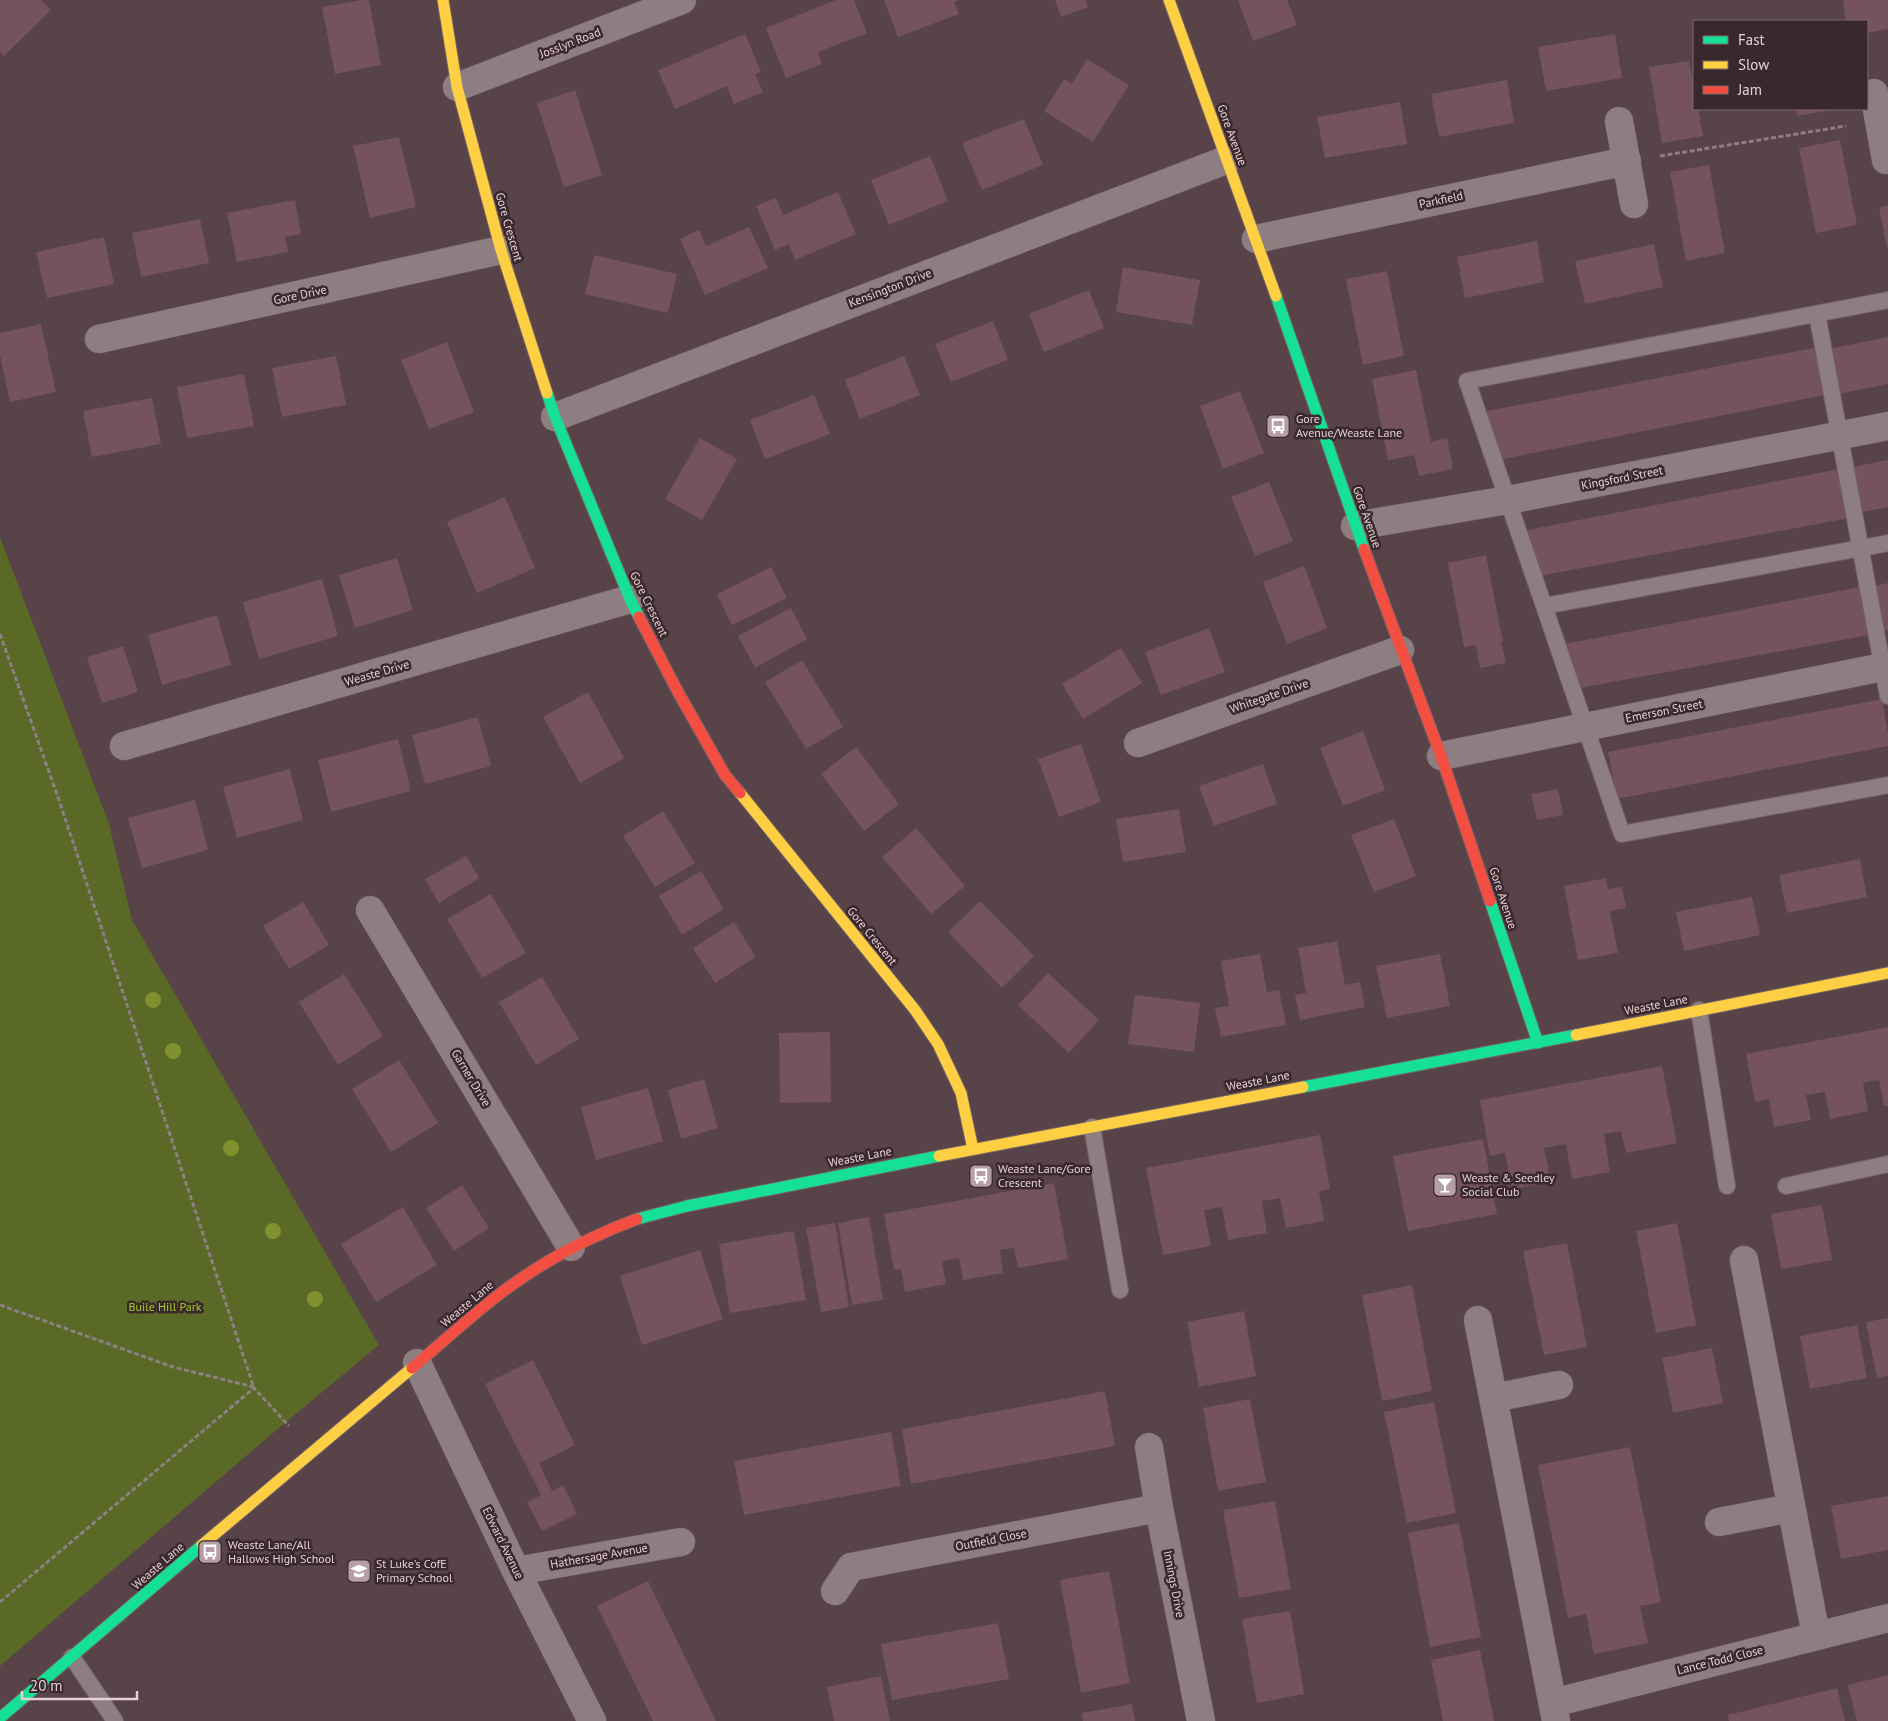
<svg xmlns="http://www.w3.org/2000/svg" width="1888" height="1721" font-family="'PT Sans',sans-serif">
<rect width="100%" height="100%" fill="#574348"/>
<!-- green -->
<path fill="#5a6926" d="M0,537L109,824L132,920L379,1345L286,1422L0,1666Z"/>
<!-- building -->
<path fill="#74535d" d="M0,0H41L51,10L4,56L0,52Z
M361,0H369L381,65L335,74L322,7Z
M836,0H854L867,33L818,52L822,64L786,78L766,28Z
M884,0H959L954,2L959,14L898,37Z
M1055,0H1086L1088,7L1061,17Z
M1238,0H1287L1297,25L1253,41Z
M1843,0H1888V29L1867,33V21H1846Z
M745,34L761,72L755,74L763,92L734,104L727,86L675,109L658,70Z
M1615,34L1622,78L1546,91L1538,47Z
M1087,59L1129,85L1093,142L1044,111L1064,79L1072,84Z
M1689,61L1694,88V109H1698L1703,136L1662,143L1649,67Z
M1507,80L1514,123L1439,137L1431,94Z
M575,90L602,175L564,187L537,103Z
M1400,102L1407,144L1325,158L1317,117Z
M1796,109H1831V110L1797,116Z
M1024,119L1043,165L982,190L962,143Z
M399,137L416,207L370,218L353,146Z
M1840,140L1857,225L1816,233L1799,148Z
M930,156L948,201L889,225L871,180Z
M1709,165L1725,253L1686,261L1670,172Z
M838,192L856,234L795,260L789,244L775,250L756,206L776,198L783,215Z
M295,200L301,234L285,237L288,252L237,262L227,213Z
M1888,205V248H1887L1879,207Z
M200,219L209,263L141,277L132,233Z
M749,227L768,268L705,295L680,239L699,230L706,246Z
M104,237L114,284L47,298L36,252Z
M1537,241L1544,282L1465,298L1457,257Z
M1654,244L1663,287L1585,304L1575,261Z
M594,255L677,274L668,313L585,294Z
M1123,267L1200,280L1192,325L1116,312Z
M1387,271L1404,356L1363,365L1346,279Z
M1089,290L1104,328L1044,352L1029,314Z
M993,321L1008,360L951,382L935,344Z
M41,324L56,392L10,402L0,355V333Z
M1888,337V384L1838,394L1829,349Z
M447,342L474,412L429,429L401,360Z
M1818,347L1825,395L1498,460L1482,412Z
M336,356L346,405L282,417L272,368Z
M904,356L920,395L860,419L845,380Z
M1416,370L1431,442L1447,438L1453,469L1419,476L1414,455L1388,460L1372,379Z
M244,374L254,426L187,438L177,387Z
M1240,391L1264,453L1223,469L1200,406Z
M814,395L830,434L765,459L750,420Z
M152,398L161,444L92,457L83,411Z
M700,438L737,459L702,520L665,499Z
M1888,460V507L1862,512L1853,467Z
M1839,469L1850,518L1539,576L1523,531Z
M1269,482L1293,541L1255,556L1231,497Z
M505,497L535,568L477,593L447,522Z
M1486,555L1503,642H1501L1506,663L1480,668L1476,645L1464,647L1448,563Z
M397,558L413,610L355,628L339,575Z
M1304,566L1327,628L1287,644L1263,582Z
M771,567L787,598L732,625L717,594Z
M322,579L338,636L259,659L243,602Z
M1888,583V630L1882,631L1873,586Z
M1860,587L1869,635L1580,688L1565,644Z
M791,608L807,639L755,668L738,636Z
M217,615L231,665L162,685L148,635Z
M1209,628L1225,672L1161,695L1145,652Z
M123,646L138,692L102,703L87,657Z
M1121,648L1142,683L1083,719L1062,684Z
M802,660L843,727L806,749L765,682Z
M588,692L624,758L580,783L543,717Z
M1882,699L1888,734V746L1617,799L1608,752Z
M478,717L491,766L425,784L412,735Z
M1363,731L1385,790L1343,806L1320,748Z
M398,739L411,791L331,812L318,760Z
M1081,744L1101,802L1059,817L1038,759Z
M856,747L899,804L864,831L821,774Z
M1263,764L1277,804L1214,826L1199,786Z
M290,769L303,820L237,838L223,787Z
M1558,789L1563,815L1537,820L1531,794Z
M195,800L208,850L142,868L128,818Z
M1179,809L1186,852L1123,862L1116,819Z
M663,811L695,863L655,887L623,836Z
M1394,819L1416,876L1374,892L1351,835Z
M916,828L965,886L931,914L882,857Z
M466,856L479,878L439,903L425,879Z
M1860,859L1867,897L1787,913L1779,875Z
M701,871L724,909L682,935L659,896Z
M1606,878L1608,889L1622,887L1626,908L1610,911L1618,953L1578,960L1564,886Z
M491,894L526,953L482,978L447,919Z
M1752,897L1760,935L1684,951L1676,912Z
M980,901L1034,956L1002,988L948,932Z
M303,902L329,945L289,969L263,926Z
M734,922L756,957L715,983L693,948Z
M1337,941L1345,985L1360,982L1365,1007L1300,1020L1295,995L1306,993L1298,948Z
M1260,954L1267,992L1279,990L1286,1025L1221,1037L1215,1008L1229,1006L1221,961Z
M1440,954L1450,1006L1387,1018L1376,966Z
M1048,973L1099,1020L1069,1053L1018,1005Z
M344,974L383,1036L338,1065L299,1002Z
M542,977L579,1039L536,1065L499,1002Z
M1135,995L1200,1003L1194,1052L1128,1044Z
M1888,1027V1106H1884L1879,1080L1863,1083L1868,1111L1830,1119L1825,1092L1806,1095L1811,1120L1774,1127L1769,1099L1755,1102L1746,1054Z
M830,1032L831,1102L780,1103L779,1033Z
M399,1060L438,1123L391,1152L352,1089Z
M1662,1066L1677,1143L1626,1153L1621,1131L1604,1134L1610,1172L1572,1179L1566,1144L1544,1148L1551,1182L1512,1189L1505,1153L1490,1156L1480,1100Z
M704,1079L718,1128L681,1139L668,1090Z
M648,1088L663,1141L596,1160L581,1107Z
M1320,1135L1330,1189L1319,1191L1324,1221L1286,1228L1280,1198L1262,1201L1267,1233L1228,1240L1222,1207L1204,1210L1211,1246L1163,1255L1146,1168Z
M1483,1139L1497,1214L1408,1231L1393,1156Z
M1054,1183L1068,1259L1018,1268L1014,1248L1000,1250L1003,1273L963,1280L959,1258L942,1261L946,1284L905,1292L901,1269L894,1270L884,1214Z
M462,1185L489,1228L454,1251L426,1208Z
M1822,1205L1832,1260L1781,1269L1771,1214Z
M403,1207L437,1265L376,1302L341,1244Z
M869,1217L883,1300L852,1305L838,1223Z
M835,1223L849,1307L821,1312L806,1228Z
M1677,1223L1696,1325L1656,1333L1636,1231Z
M794,1231L806,1300L730,1313L719,1244Z
M1567,1243L1587,1347L1544,1355L1523,1251Z
M700,1250L723,1319L642,1345L620,1276Z
M1412,1285L1432,1391L1382,1401L1362,1295Z
M1244,1311L1256,1376L1199,1387L1187,1322Z
M1888,1318V1376L1877,1378L1866,1322Z
M1857,1325L1867,1378L1810,1389L1800,1336Z
M1712,1348L1723,1403L1673,1413L1662,1358Z
M533,1360L575,1445L539,1463L552,1491L563,1485L577,1514L542,1531L527,1502L541,1495L485,1384Z
M1105,1391L1115,1446L911,1484L902,1429Z
M1250,1399L1266,1482L1218,1491L1203,1408Z
M1434,1402L1456,1513L1407,1523L1384,1412Z
M891,1432L901,1486L744,1515L734,1461Z
M1630,1447L1661,1602L1640,1606L1648,1643L1594,1654L1586,1614L1568,1618L1538,1465Z
M1888,1496V1550L1841,1559L1831,1506Z
M1275,1501L1291,1589L1239,1598L1223,1510Z
M1459,1523L1481,1637L1430,1647L1408,1533Z
M1109,1571L1130,1683L1081,1693L1060,1580Z
M648,1581L716,1721H653L597,1606Z
M1290,1611L1304,1694L1257,1703L1242,1619Z
M998,1623L1009,1679L892,1700L881,1644Z
M1480,1650L1494,1721H1443L1431,1660Z
M1888,1675V1721H1857L1848,1685Z
M881,1676L890,1721H834L827,1687Z
M1837,1688L1845,1721H1729L1728,1715Z
M1132,1704L1135,1721H1083L1082,1713Z"/>
<g fill="none" stroke-linecap="round" stroke-linejoin="round">
<!-- lane casing -->
<g stroke="#736165" stroke-width="18">
<path id="lane" d="M1888,300L1467,381L1622,834L1888,785
M1817,314L1888,696
M1544,606L1888,543
M1699,1010L1727,1186
M1092,1127L1120,1290
M1786,1186L1888,1164
M72,1657L115,1721"/>
</g>
<!-- street casing -->
<g stroke="#736165" stroke-width="29">
<path id="street" d="M457,87L682,0
M1874,93L1886,160
M1619,121L1634,204
M1256,239L1627,161
M99,339L501,250
M555,417L1226,160
M1355,526L1508,500L1888,426
M1138,743L1400,650
M124,746L630,599
M1441,756L1888,666
M370,910L571,1247
M1744,1260L1816,1635
M1478,1320L1556,1721
M417,1363L516,1571L592,1721
M1493,1398L1559,1385
M1149,1447L1159,1508L1201,1721
M1719,1522L1791,1508
M516,1571L681,1542
M835,1591L851,1567L1159,1508
M1553,1703L1888,1618"/>
</g>
<!-- fast casing -->
<g stroke="#736165" stroke-width="13">
<path id="fast" d="M1276,296L1364,549
M547,393L555,417L630,599L639,617
M1490,901L1538,1043
M1303,1087L1576,1035
M637,1219L687,1206L939,1156
M0,1718L202,1545"/>
</g>
<!-- slow casing -->
<g stroke="#736165" stroke-width="13">
<path id="slow" d="M443,0L457,87L501,250L547,393
M1169,0L1276,296
M740,793L915,1010L938,1044L961,1093L973,1149
M1576,1035L1888,973
M939,1156L1303,1087
M202,1545L412,1368"/>
</g>
<!-- jam casing -->
<g stroke="#736165" stroke-width="13">
<path id="jam" d="M1364,549L1441,756L1490,901
M639,617L678,692L725,775L740,793
M412,1368C444,1341 475,1312 509,1287C549,1258 591,1236 637,1219"/>
</g>
<!-- path -->
<path stroke="#8d7f83" stroke-width="3" stroke-dasharray="5 2.5" stroke-linecap="butt" d="M1660,156L1846,126
M0,634L60,803L254,1388
M0,1305L173,1367L254,1387
M0,1602L254,1388L289,1426"/>
<!-- lane -->
<use href="#lane" stroke="#8d7e81" stroke-width="16"/>
<!-- street -->
<use href="#street" stroke="#8d7e81" stroke-width="28"/>
<!-- fast -->
<use href="#fast" stroke="#16e098" stroke-width="11"/>
<!-- slow -->
<use href="#slow" stroke="#ffcf43" stroke-width="11"/>
<!-- jam -->
<use href="#jam" stroke="#f24e42" stroke-width="11"/>
</g>
<!-- trees -->
<g fill="#829130">
<circle cx="153" cy="1000" r="8"/>
<circle cx="173" cy="1051" r="8"/>
<circle cx="231" cy="1148" r="8"/>
<circle cx="273" cy="1231" r="8"/>
<circle cx="315" cy="1299" r="8"/>
</g>
<!-- icons -->
<defs>
<g id="bus-square" transform="scale(1.25)"><rect x="-9" y="-9" width="18" height="18" rx="4" fill="#b59fa4" stroke="#39282c"/><path d="M-5-6H5V4H4V6H2V4H-2V6H-4V4H-5ZM-3.5-4V0h7V-4ZM-3.5 1.2v1.5H-2V1.2ZM2 1.2v1.5H3.5V1.2Z" fill="#fff"/></g>
<g id="bar-square" transform="scale(1.25)"><rect x="-9" y="-9" width="18" height="18" rx="4" fill="#b59fa4" stroke="#39282c"/><path d="M-6-5H6L.8 .8V4.5H3.5V6h-7V4.5H-.8V.8Z" fill="#fff"/></g>
<g id="school-square" transform="scale(1.25)"><rect x="-9" y="-9" width="18" height="18" rx="4" fill="#b59fa4" stroke="#39282c"/><path d="M0-5L7-2L0 1L-7-2ZM-4 1L0 2.5L4 1V4Q0 6-4 4Z" fill="#fff"/></g>
</defs>
<g fill-rule="evenodd">
<use href="#bus-square" x="1278" y="426"/>
<use href="#bus-square" x="981" y="1176"/>
<use href="#bar-square" x="1445" y="1185"/>
<use href="#bus-square" x="210" y="1552"/>
<use href="#school-square" x="359" y="1571"/>
</g>
<g text-anchor="middle" stroke-width="5" stroke-linejoin="round" paint-order="stroke">
<!-- street labels -->
<g font-size="12" fill="#e7d0d5" stroke="#39282c">
<text transform="translate(570 43) rotate(-21)" y="4">Josslyn Road</text>
<text transform="translate(1232 135) rotate(70)" y="4">Gore Avenue</text>
<text transform="translate(1441 200) rotate(-12)" y="4">Parkfield</text>
<text transform="translate(509 227) rotate(74)" y="4">Gore Crescent</text>
<text transform="translate(890 288) rotate(-21)" y="4">Kensington Drive</text>
<text transform="translate(300 295) rotate(-12)" y="4">Gore Drive</text>
<text transform="translate(1622 478) rotate(-11)" y="4">Kingsford Street</text>
<text transform="translate(1367 517) rotate(71)" y="4">Gore Avenue</text>
<text transform="translate(649 604) rotate(64)" y="4">Gore Crescent</text>
<text transform="translate(377 673) rotate(-16)" y="4">Weaste Drive</text>
<text transform="translate(1269 696) rotate(-19)" y="4">Whitegate Drive</text>
<text transform="translate(1664 711) rotate(-11)" y="4">Emerson Street</text>
<text transform="translate(1503 898) rotate(72)" y="4">Gore Avenue</text>
<text transform="translate(872 936) rotate(51)" y="4">Gore Crescent</text>
<text transform="translate(1656 1005) rotate(-11)" y="4">Weaste Lane</text>
<text transform="translate(471 1078) rotate(59)" y="4">Garner Drive</text>
<text transform="translate(1258 1081) rotate(-11)" y="4">Weaste Lane</text>
<text transform="translate(860 1157) rotate(-11)" y="4">Weaste Lane</text>
<text transform="translate(467 1304) rotate(-40)" y="4">Weaste Lane</text>
<text transform="translate(991 1540) rotate(-11)" y="4">Outfield Close</text>
<text transform="translate(503 1543) rotate(64)" y="4">Edward Avenue</text>
<text transform="translate(599 1556) rotate(-10)" y="4">Hathersage Avenue</text>
<text transform="translate(158 1566) rotate(-41)" y="4">Weaste Lane</text>
<text transform="translate(1174 1584) rotate(79)" y="4">Innings Drive</text>
<text transform="translate(1720 1660) rotate(-14)" y="4">Lance Todd Close</text>
</g>
<!-- poi labels -->
<g font-size="12" fill="#e7d0d5" stroke="#39282c" text-anchor="start">
<text x="1296" y="423">Gore<tspan x="1296" dy="14">Avenue/Weaste Lane</tspan></text>
<text x="998" y="1173">Weaste Lane/Gore<tspan x="998" dy="14">Crescent</tspan></text>
<text x="1462" y="1182">Weaste &amp; Seedley<tspan x="1462" dy="14">Social Club</tspan></text>
<text x="228" y="1549">Weaste Lane/All<tspan x="228" dy="14">Hallows High School</tspan></text>
<text x="376" y="1568">St Luke's CofE<tspan x="376" dy="14">Primary School</tspan></text>
</g>
<!-- park labels -->
<g font-size="12" fill="#a6d11d" stroke="#39282c">
<text x="165" y="1311">Buile Hill Park</text>
</g>
</g>
<!-- legend -->
<rect x="1693" y="20" width="175" height="90" fill="#39282c" stroke="#7f6b70"/>
<rect x="1703" y="36" width="25" height="8" fill="#16e098" stroke="#7f6b70"/>
<text x="1738" y="45" font-size="15" fill="#e7d0d5">Fast</text>
<rect x="1703" y="61" width="25" height="8" fill="#ffcf43" stroke="#7f6b70"/>
<text x="1738" y="70" font-size="15" fill="#e7d0d5">Slow</text>
<rect x="1703" y="86" width="25" height="8" fill="#f24e42" stroke="#7f6b70"/>
<text x="1738" y="95" font-size="15" fill="#e7d0d5">Jam</text>
<!-- scale -->
<path d="M22 1691v8h115v-8" fill="none" stroke="#e7d0d5" stroke-width="2.5"/>
<text x="30" y="1691" font-size="15" fill="#e7d0d5" stroke="#39282c" stroke-width="4" paint-order="stroke">20 m</text>
</svg>
